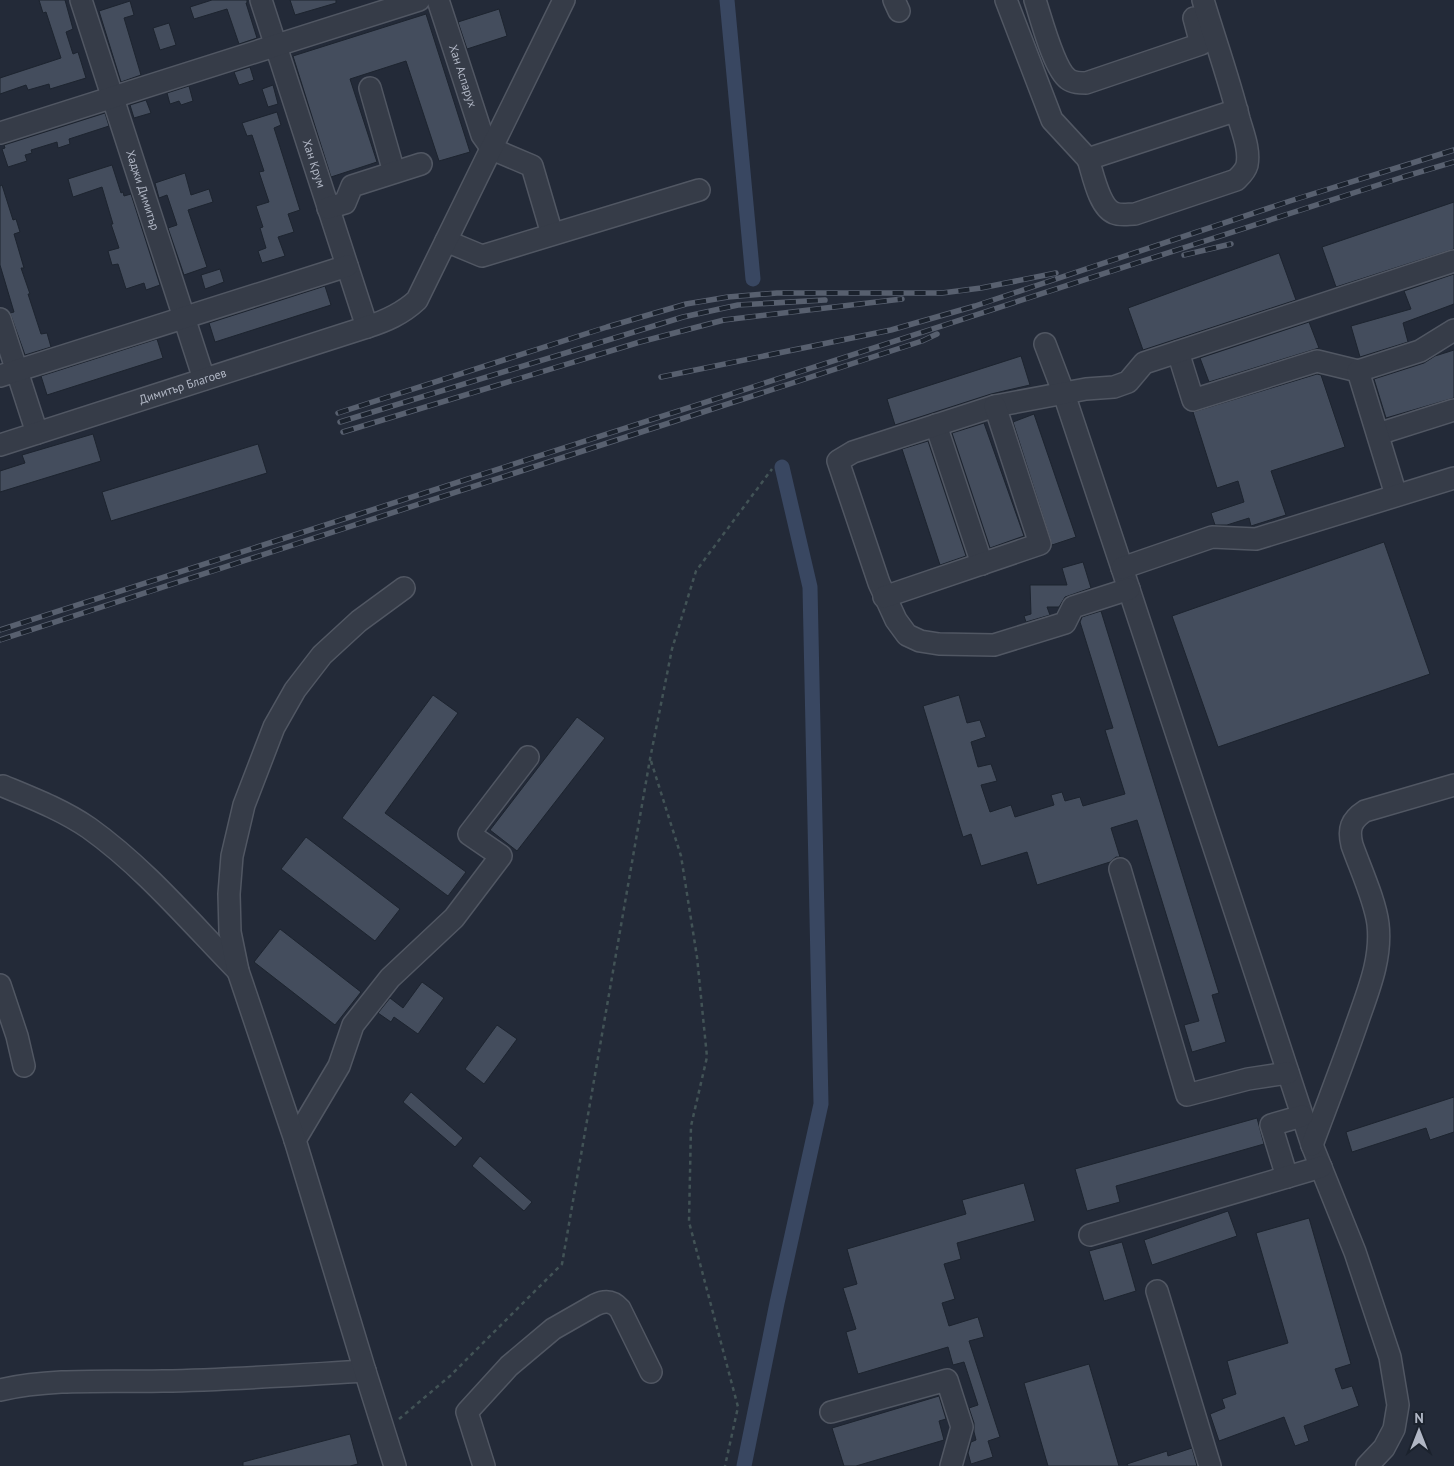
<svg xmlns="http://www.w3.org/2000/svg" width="1454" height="1466" font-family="'PT Sans',sans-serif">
<rect width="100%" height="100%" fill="#232a38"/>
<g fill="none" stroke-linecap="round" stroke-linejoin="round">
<!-- canal -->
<path stroke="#394761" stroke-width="15" d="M727,0L753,279
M744,1466L777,1303L821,1104L810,587L782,467"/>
</g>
<!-- building -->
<path fill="#444d5d" stroke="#1d242f" d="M39,0H65L73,29L66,32L73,54L78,52L86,78L50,89L49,84L28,90L26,85L0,94V78L61,58L46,12L43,13Z
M212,0H247V3H246L257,38L239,44L227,9L194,19L190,7Z
M290,0H336V3L295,15Z
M130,1L134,15L124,18L141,75L121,82L99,11Z
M499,9L507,36L467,49L458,22Z
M426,14L470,152L439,161L406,61L350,79L377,162L331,177L293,56Z
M169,23L176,45L160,50L153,28Z
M250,67L254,80L239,85L234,72Z
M273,85L278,104L268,107L262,89Z
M189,86L193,101L181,105L179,101L170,104L167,93Z
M146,100L151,113L134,118L130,105Z
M277,112L281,125L274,128L300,210L288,214L294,232L278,237L285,256L262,263L258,251L266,248L260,228L263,227L256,206L269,202L259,172L264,171L252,135L247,136L242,123Z
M105,113L109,126L69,139L70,144L58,148L57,142L31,150L32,153L25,155L27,161L8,167L2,149L5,148L4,145Z
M112,165L121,193L123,192L124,196L131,194L160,285L146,290L144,283L126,289L118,264L112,265L108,251L119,248L111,224H113L102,187L73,197L68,179Z
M185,173L191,195L209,189L213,202L188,210L207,267L184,275L168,228L177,225L167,195L159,198L155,183Z
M2,185L13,220L16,219L20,232L14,234L24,268H21L30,294H28L41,334L47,333L51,347L25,355L10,313L14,312L0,265V186Z
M1454,202V249L1336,287L1322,247Z
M1279,253L1296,300L1143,350L1128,308Z
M220,269L224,282L205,289L201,275Z
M1454,274V304L1403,323L1408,342L1360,357L1351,326L1411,309L1404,291Z
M325,286L331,305L215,342L209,323Z
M1309,322L1319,348L1209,382L1200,358Z
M157,339L163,358L47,395L41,376Z
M1454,350V398L1386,418L1374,379L1424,363L1435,356Z
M1021,356L1030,385L991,394L895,425L887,399Z
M1317,374L1321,375L1345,447L1271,471L1286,515L1251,526L1249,518L1227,525H1215L1211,513L1244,502L1238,481L1217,488L1193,412Z
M1034,414L1076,537L1052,545L1013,422Z
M984,423L1024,536L990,548L952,433Z
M93,434L101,461L0,492V471L25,463L22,455Z
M928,441L966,556L940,565L902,449Z
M258,444L267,473L111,521L102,492Z
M1384,542L1430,674L1218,747L1172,616Z
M1083,562L1091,588L1065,597L1059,607H1047L1050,615L1026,622L1024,616L1031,614L1030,585H1067L1062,568Z
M1101,611L1219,993L1212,995L1226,1042L1192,1052L1184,1025L1199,1021L1137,820L1111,828L1120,857H1116L1110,862L1037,885L1027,852L981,866L971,834L963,837L923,706L959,695L967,723L980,720L986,737L971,742L978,767L991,764L997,781L981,785L990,812L1011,805L1015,817L1054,805L1051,795L1062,792L1065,801L1080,797L1083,806L1125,794L1105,730L1113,728L1080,622L1082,617Z
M433,695L458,713L385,813L466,872L448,896L342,818Z
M577,717L605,738L517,851L490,830Z
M306,837L400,909L375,941L281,869Z
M280,929L361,992L335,1025L254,962Z
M422,982L444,998L418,1034L394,1017L391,1022L378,1013L390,998L403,1008Z
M497,1025L517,1039L484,1084L465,1069Z
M411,1092L463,1138L455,1147L403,1102Z
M1454,1097V1132L1430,1140L1426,1128L1352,1152L1346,1132Z
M1257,1118L1264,1144L1116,1186L1120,1202L1087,1211L1075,1169Z
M480,1156L532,1202L524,1211L472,1166Z
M1024,1183L1035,1221L957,1243L961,1259L944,1264L955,1299L942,1303L949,1326L978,1317L984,1337L969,1341L1000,1437L988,1441L993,1457L971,1464L968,1453L971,1442L976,1440L974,1432V1423L969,1408L978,1405L964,1362L953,1365L948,1347L858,1374L846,1332L856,1329L843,1288L857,1284L847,1249L966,1214L962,1200Z
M1228,1211L1237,1236L1152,1265L1144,1240Z
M1309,1218L1351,1364L1335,1369L1342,1389L1352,1386L1359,1406L1304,1426L1309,1441L1295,1446L1284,1417L1219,1441L1210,1414L1225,1408L1222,1399L1236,1394L1227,1361L1288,1343L1256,1233Z
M1122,1242L1136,1291L1104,1301L1089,1251Z
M1089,1364L1119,1466H1048L1024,1383Z
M939,1396L946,1419L939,1421L944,1440L856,1466H844L832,1428Z
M350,1434L358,1464L350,1466H243V1462Z
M1192,1448L1197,1466H1128L1127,1464L1167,1451L1168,1456Z"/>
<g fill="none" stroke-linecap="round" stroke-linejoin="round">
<!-- minor casing -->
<g stroke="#515763" stroke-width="24">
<g id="minor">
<path id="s1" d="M81,0L204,379"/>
<path id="s2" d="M261,0L367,327"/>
<path id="s3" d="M438,0L482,135L492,149L532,166L552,234"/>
<path d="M894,0L899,11"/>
<path d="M1006,0L1052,120L1088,159"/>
<path d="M1035,0C1041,18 1054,69 1068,79C1073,83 1080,83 1086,83L1201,44L1194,18"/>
<path d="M1203,0C1215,40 1229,79 1239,119C1243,133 1250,150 1247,165C1245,172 1241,175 1236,180L1135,214C1128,214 1121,216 1114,213C1099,207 1093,174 1088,159L1237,110"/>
<path d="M370,88L394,172"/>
<path d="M0,133L419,0"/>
<path d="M328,208L345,203L352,186L421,164"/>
<path d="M446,241L482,256L699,190"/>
<path d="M0,319L37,433"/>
<path d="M1045,344L1064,394L1122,568L1312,1145L1355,1252L1390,1357L1398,1405L1394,1429L1384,1448L1367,1466"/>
<path d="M1178,352L1193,400L1317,361L1358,371"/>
<path d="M0,376L347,266"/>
<path d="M936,425L982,564"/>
<path d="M1378,434L1454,410"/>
<path id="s4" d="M0,445L367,327C386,321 402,314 417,300L564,0"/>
<path d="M1396,495L1358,371L1420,351L1454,330"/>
<path d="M1122,568L1212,537L1256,539L1454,478"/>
<path d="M1129,589L1073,607L1065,623L994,645L939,644L920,641L907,635L896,620L879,583L838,461L853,452L995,406L1086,389L1114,387L1128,382L1144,363L1454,261"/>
<path d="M884,597L1040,544L995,406"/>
<path d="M3,786C32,798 63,810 89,828C145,868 190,922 238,971"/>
<path d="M1120,869L1187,1095L1248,1079L1288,1073"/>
<path d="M0,985L17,1036L24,1066"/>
<path d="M295,1140L339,1066L353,1025L390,978L454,918L501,856L469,834L528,757"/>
<path d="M1312,1145C1327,1104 1343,1064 1357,1023C1368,991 1382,959 1378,924C1375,900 1360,868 1352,845C1348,829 1351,820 1365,811L1454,785"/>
<path d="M1287,1177L1271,1125L1302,1116"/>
<path d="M1090,1235L1321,1167"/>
<path d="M1157,1291L1210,1466"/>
<path d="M0,1390C52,1378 110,1382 163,1381C230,1380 297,1375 365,1371"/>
<path d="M831,1412L947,1380L962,1427L951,1466"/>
<path d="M395,1466L365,1371L295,1140L238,971L230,932L229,894L232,856L244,805L274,727L295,690L322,655L359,621L404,588"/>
<path d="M484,1466L467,1412L509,1366L553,1329L595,1305C605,1300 613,1301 620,1309L651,1372"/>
</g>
</g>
<!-- path -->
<path stroke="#425356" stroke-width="2.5" stroke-dasharray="4 4" stroke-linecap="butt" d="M651,761L681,856L697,957L707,1057L691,1126L689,1222L738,1407L725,1466
M399,1419L450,1376L562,1264L650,759L672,649L696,571L772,469"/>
<!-- minor -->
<use href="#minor" stroke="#363c48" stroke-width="21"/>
<!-- rail casing -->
<g stroke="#58606f" stroke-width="5.5">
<path id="rail" d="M1184,255L1231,244
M661,377L891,330L975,306L1290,201L1454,150
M338,413L607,327L686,304L728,297L777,293H942L981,288L1056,273
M340,422L683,317L738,305L825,300
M343,432L640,342L724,320L902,299
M0,630L1403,177L1454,162
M0,640L922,341L937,334"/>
</g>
<!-- rail -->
<use href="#rail" stroke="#1b222d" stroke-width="4" stroke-dasharray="11" stroke-linecap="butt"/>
</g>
<g text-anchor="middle" stroke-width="4.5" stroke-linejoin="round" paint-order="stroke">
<!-- street labels -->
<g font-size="12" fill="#b1b7c5" stroke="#1b222d">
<text dy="4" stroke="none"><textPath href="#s3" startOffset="80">Хан Аспарух</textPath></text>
<text dy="4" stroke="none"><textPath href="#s2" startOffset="172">Хан Крум</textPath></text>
<text dy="4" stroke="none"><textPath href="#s1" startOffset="200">Хаджи Димитър</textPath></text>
<text dy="4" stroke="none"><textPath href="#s4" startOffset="192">Димитър Благоев</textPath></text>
</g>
</g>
<!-- north arrow -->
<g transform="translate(1419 1431)" stroke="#1b222d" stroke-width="4" paint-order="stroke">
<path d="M0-4L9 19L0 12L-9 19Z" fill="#b1b7c5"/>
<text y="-8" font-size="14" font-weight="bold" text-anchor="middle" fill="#b1b7c5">N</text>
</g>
</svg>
